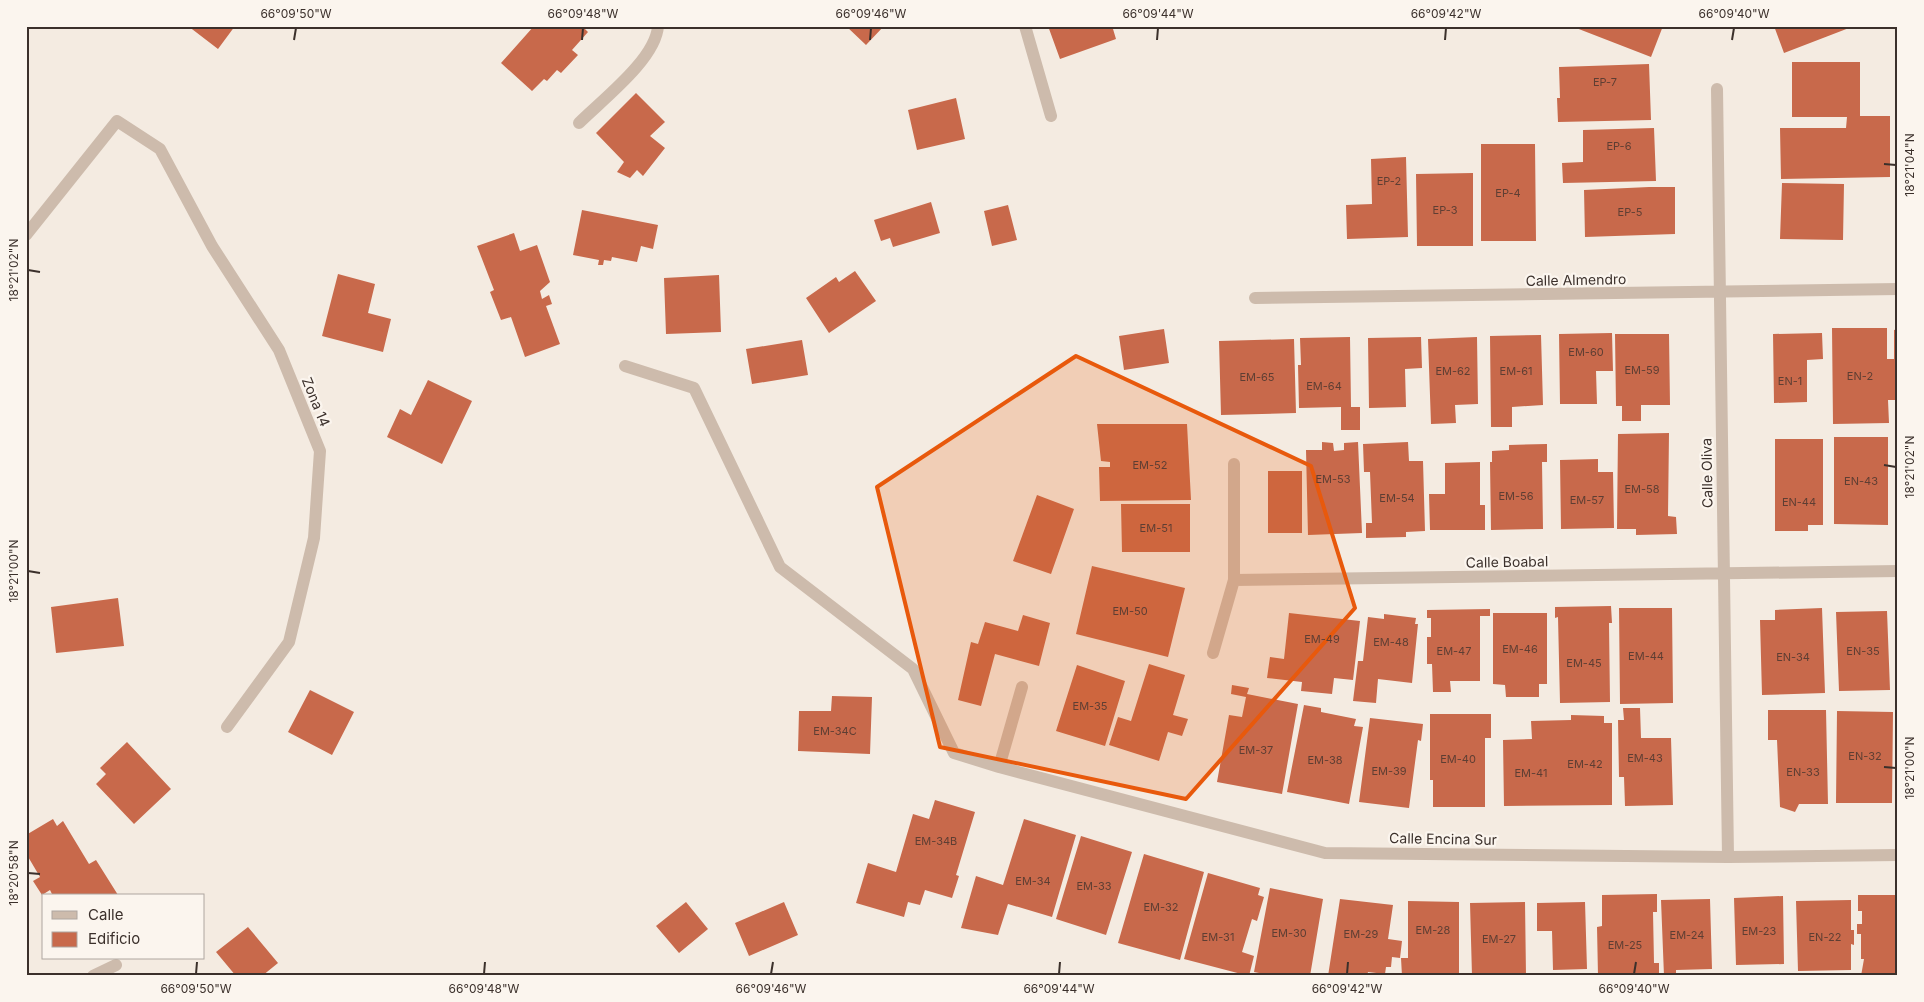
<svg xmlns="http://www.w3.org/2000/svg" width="1924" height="1002" font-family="Inter,sans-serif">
<rect width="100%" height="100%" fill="#f4ebe1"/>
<!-- building -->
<path fill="#c8694b" d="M188,26H235L218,49Z
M534,26H582L588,32L572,50L578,55L561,73L557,70L547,81L544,79L532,91L501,63Z
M846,26H884L866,45Z
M1048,26H1121V27L1113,29L1116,39L1060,59Z
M1571,26H1663L1651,57Z
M1774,26H1849V28L1784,53Z
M1792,62H1860V116H1890V177L1781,179L1780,128H1846L1847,117H1792Z
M1649,64L1651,120L1558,122L1557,98H1560L1559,67Z
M636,93L665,122L650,136L665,148L643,176L637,170L630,178L617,172L624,162L596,133Z
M956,98L965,139L917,150L908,110Z
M1654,128L1656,181L1563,183L1562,163L1583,162V130Z
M1481,144H1535L1536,241H1481Z
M1406,157L1408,237L1347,239L1346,205L1372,204L1371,159Z
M1473,173V246H1417L1416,174Z
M1782,183L1844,184L1843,240L1780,239Z
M1649,187H1675V234L1585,237L1584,190Z
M931,202L940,233L893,247L890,238L881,241L874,220Z
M1008,205L1017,240L992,246L984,211Z
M582,210L658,225L653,249L641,246L637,262L612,257L611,261L604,260L603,265H598L599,260L573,255Z
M514,233L520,251L537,245L550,282L540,291L542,299L549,295L552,304L546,306L560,344L525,357L511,317L501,320L490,292L494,290L477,246Z
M855,271L876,301L829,333L806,298L836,277L839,282Z
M338,274L375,284L368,313L391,319L383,352L322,336Z
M719,275L721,332L666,334L664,278Z
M1832,328H1887V359H1894V330L1898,329V400H1888L1889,423L1833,424Z
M1164,329L1169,363L1124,370L1119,336Z
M1612,333L1613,371H1596L1597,404H1560L1559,334Z
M1822,333L1823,359L1807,360V402L1774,403L1773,334Z
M1615,334H1669L1670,405H1641V421H1622V406H1616Z
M1541,335L1543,405L1512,407V427H1491L1490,336Z
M1350,337L1351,407H1360V430H1341V407L1299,408L1298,365H1301L1300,338Z
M1421,337L1422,368L1405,369L1406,407L1369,408L1368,338Z
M1477,337L1478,404L1455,405L1456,423L1431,424L1428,339Z
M1294,339L1296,413L1221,415L1219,341Z
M802,340L808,375L752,384L746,349Z
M428,380L472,401L442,464L387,437L400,409L411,415Z
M1097,424H1187L1191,500L1100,501L1099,467H1110V462L1101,461Z
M1669,433L1668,516L1676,517L1677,534L1636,535V529H1617L1618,434Z
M1834,437H1888V525L1834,524Z
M1775,439H1823V525H1808V531H1775Z
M1322,442L1333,443L1334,451L1344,450V443L1358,442L1362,533L1308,535L1306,450H1322Z
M1408,442L1409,461H1423L1425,531L1406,532V537L1366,538V523H1372L1370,472H1364L1363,444Z
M1547,444V462H1542L1543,529L1491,530L1490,462H1492V451L1509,450V445Z
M1598,459V472H1613L1614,528L1561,529L1560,460Z
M1480,462V505H1485V530H1430L1429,494H1445V463Z
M1268,471H1302V533H1268Z
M1037,495L1074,509L1051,574L1013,561Z
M1121,504H1190V552H1122Z
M1092,566L1185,588L1168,657L1076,634Z
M118,598L124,646L56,653L51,607Z
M1611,606L1612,623H1609L1610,702L1560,703L1558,617L1555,618V607Z
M1619,608H1672L1673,703L1620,704Z
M1822,608L1825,693L1762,695L1760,620H1775V610Z
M1490,609V616H1480V681H1450L1451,692H1433L1432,664H1427V637H1431V618H1427V610Z
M1887,611L1890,690L1839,691L1836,612Z
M1289,613L1360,621L1353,680L1334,678L1332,694L1301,691L1302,682L1267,678L1270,657L1284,659Z
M1493,613H1547V684H1539V697H1506L1505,685L1493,684Z
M1384,614L1416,618L1415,624H1418L1412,683L1378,679L1376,703L1353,701L1358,661H1363L1368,617L1384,619Z
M1023,615L1050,623L1039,666L995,654L981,706L958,700L971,642L978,644L985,622L1018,631Z
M1149,664L1185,675L1173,715L1188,719L1182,736L1168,732L1159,761L1109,745L1118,717L1131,721Z
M1077,665L1125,681L1105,746L1056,731Z
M1232,685L1249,688L1247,694L1298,704L1282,794L1217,782L1229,715L1242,717L1246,697L1231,694Z
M310,690L354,712L332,755L288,732Z
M832,696L872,697L870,754L798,751L799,711H831Z
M1304,705L1321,708V712L1356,719L1354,726L1363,727L1349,804L1287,792Z
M1623,708H1640L1641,738H1671L1673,805L1625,806L1624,777H1619L1618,720H1624Z
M1768,710H1826L1828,804H1799L1795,812L1780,807L1777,740H1768Z
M1837,711L1893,712L1892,803H1836Z
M1430,714H1491V738H1485V807H1433V780H1430Z
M1571,715L1604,716V723H1612V805L1504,806L1503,740L1532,739L1531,721L1571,720Z
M1370,718L1423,724L1421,741L1418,740L1409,808L1359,802Z
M127,742L171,789L134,824L96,784L106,774L100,768Z
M935,800L975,812L956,875L959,876L952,898L925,890L920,905L908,902L904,917L856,903L868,863L896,872L913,814L929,819Z
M53,819L57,826L63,821L89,864L96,860L118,895L53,896L50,890L42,895L33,881L40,877L27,855L26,835Z
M1024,819L1076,835L1052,917L1008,904L998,935L961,928L976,876L1003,885Z
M1081,836L1132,852L1106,935L1056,919Z
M1144,854L1204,872L1180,960L1118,943Z
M1208,873L1260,888L1258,895L1264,897L1257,921L1252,919L1242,952L1254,956L1249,976L1184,959Z
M1270,888L1323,899L1310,976H1275L1254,972Z
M1657,894V912H1653L1654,963H1659V976H1598L1597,927L1602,926V895Z
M1858,895H1898V976H1861L1864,959H1861V934H1857V924H1862V911H1858Z
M1783,896L1784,964L1736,965L1734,898Z
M1340,899L1393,905L1388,939L1402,941L1400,958L1392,957L1391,967H1386L1385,974L1368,972L1367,976H1328Z
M1710,899L1712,969L1676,970V975L1664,976L1661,900Z
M1851,900V930H1854V945L1851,944V970L1798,971L1796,901Z
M1408,901L1459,902V976H1402L1401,958H1408Z
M686,902L708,929L679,953L656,926Z
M784,902L798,935L749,956L735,923Z
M1525,902L1526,976H1472L1470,903Z
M1585,902L1587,969L1553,970L1552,931H1537V903Z
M248,927L278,963L262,976H236L216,952Z"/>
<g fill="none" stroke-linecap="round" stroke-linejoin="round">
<!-- minor -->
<path stroke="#cdbbac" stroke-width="12" d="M1025,26L1051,116
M1717,89L1728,857
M579,123C602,100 656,59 658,26
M26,235L117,121L160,149L212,246L279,350L320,451L314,538L289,642L227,727
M1255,298L1898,289
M625,366L694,388L780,567L913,669L954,753L999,767L1325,853L1728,857L1898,855
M1234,580L1898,571
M1213,653L1234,580V464
M999,767L1022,687
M93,976L116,965"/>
</g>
<!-- marked area -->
<path fill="#e8590c" fill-opacity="0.2" stroke="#e8590c" stroke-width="4" stroke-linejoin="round" d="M1076,356L1311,466L1355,608L1186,799L940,747L877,487Z"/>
<!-- ticks -->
<path fill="none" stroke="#3b302b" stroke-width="2" d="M294,40L296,28M582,40L583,28M870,40L871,28M1157,40L1158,28M1445,40L1446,28M1732,40L1734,28M1884,164L1896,165M28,270L40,272M1884,465L1896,467M28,571L40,573M1884,767L1896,768M28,873L40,874M196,974L197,962M484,974L485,962M771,974L773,962M1059,974L1060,962M1347,974L1348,962M1634,974L1636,962"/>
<g text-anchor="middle" stroke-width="4.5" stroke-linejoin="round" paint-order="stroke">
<!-- number labels -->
<g font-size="11" fill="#5e3e33">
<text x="1605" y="86">EP-7</text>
<text x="1619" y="150">EP-6</text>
<text x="1389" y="185">EP-2</text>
<text x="1508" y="197">EP-4</text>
<text x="1445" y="214">EP-3</text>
<text x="1630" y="216">EP-5</text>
<text x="1586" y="356">EM-60</text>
<text x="1642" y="374">EM-59</text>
<text x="1453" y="375">EM-62</text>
<text x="1516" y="375">EM-61</text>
<text x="1860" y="380">EN-2</text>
<text x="1257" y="381">EM-65</text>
<text x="1790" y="385">EN-1</text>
<text x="1324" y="390">EM-64</text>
<text x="1150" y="469">EM-52</text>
<text x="1333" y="483">EM-53</text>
<text x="1861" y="485">EN-43</text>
<text x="1642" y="493">EM-58</text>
<text x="1516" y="500">EM-56</text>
<text x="1397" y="502">EM-54</text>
<text x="1587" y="504">EM-57</text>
<text x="1799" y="506">EN-44</text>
<text x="1156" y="532">EM-51</text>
<text x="1130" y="615">EM-50</text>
<text x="1322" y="643">EM-49</text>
<text x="1391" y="646">EM-48</text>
<text x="1520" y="653">EM-46</text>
<text x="1454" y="655">EM-47</text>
<text x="1863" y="655">EN-35</text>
<text x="1646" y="660">EM-44</text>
<text x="1793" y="661">EN-34</text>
<text x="1584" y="667">EM-45</text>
<text x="1090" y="710">EM-35</text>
<text x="835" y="735">EM-34C</text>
<text x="1256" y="754">EM-37</text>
<text x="1865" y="760">EN-32</text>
<text x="1645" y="762">EM-43</text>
<text x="1458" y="763">EM-40</text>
<text x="1325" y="764">EM-38</text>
<text x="1585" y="768">EM-42</text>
<text x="1389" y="775">EM-39</text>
<text x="1803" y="776">EN-33</text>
<text x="1531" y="777">EM-41</text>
<text x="936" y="845">EM-34B</text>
<text x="1033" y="885">EM-34</text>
<text x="1094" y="890">EM-33</text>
<text x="1161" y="911">EM-32</text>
<text x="1433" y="934">EM-28</text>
<text x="1759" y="935">EM-23</text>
<text x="1289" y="937">EM-30</text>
<text x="1361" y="938">EM-29</text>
<text x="1687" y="939">EM-24</text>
<text x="1218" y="941">EM-31</text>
<text x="1825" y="941">EN-22</text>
<text x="1499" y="943">EM-27</text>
<text x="1625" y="949">EM-25</text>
</g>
<!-- street labels -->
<g font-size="14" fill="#3b302b" stroke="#fbf5ee">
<text transform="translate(1576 280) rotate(-1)" y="5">Calle Almendro</text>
<text transform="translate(316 402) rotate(68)" y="5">Zona 14</text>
<text transform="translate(1707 473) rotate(-91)" y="5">Calle Oliva</text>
<text transform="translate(1507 562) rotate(-1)" y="5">Calle Boabal</text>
<text transform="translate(1443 839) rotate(1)" y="5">Calle Encina Sur</text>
</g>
</g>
<!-- border -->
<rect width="1924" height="1002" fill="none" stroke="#fbf5ee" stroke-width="55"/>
<!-- legend -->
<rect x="42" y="894" width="162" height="65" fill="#fbf5ee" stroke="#aea6a0"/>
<rect x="52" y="911" width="25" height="8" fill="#cdbbac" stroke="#aea6a0"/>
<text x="88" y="920" font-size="15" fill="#3b302b">Calle</text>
<rect x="52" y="932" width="25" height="15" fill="#c8694b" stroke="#aea6a0"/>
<text x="88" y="944" font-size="15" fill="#3b302b">Edificio</text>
<rect x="28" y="28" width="1868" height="946" fill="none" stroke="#3b302b" stroke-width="2"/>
<g font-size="12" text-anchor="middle" fill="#3b302b">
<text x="296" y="18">66°09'50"W</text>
<text x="583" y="18">66°09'48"W</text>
<text x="871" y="18">66°09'46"W</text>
<text x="1158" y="18">66°09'44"W</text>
<text x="1446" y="18">66°09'42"W</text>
<text x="1734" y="18">66°09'40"W</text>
<text transform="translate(1910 165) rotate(-90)" y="4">18°21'04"N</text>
<text transform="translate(14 270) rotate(-90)" y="4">18°21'02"N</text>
<text transform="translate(1910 467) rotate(-90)" y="4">18°21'02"N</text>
<text transform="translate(14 571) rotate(-90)" y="4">18°21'00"N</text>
<text transform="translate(1910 768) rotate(-90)" y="4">18°21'00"N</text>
<text transform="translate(14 873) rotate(-90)" y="4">18°20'58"N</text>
<text x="196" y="993">66°09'50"W</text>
<text x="484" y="993">66°09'48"W</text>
<text x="771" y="993">66°09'46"W</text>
<text x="1059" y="993">66°09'44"W</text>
<text x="1347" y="993">66°09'42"W</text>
<text x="1634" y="993">66°09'40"W</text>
</g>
</svg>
